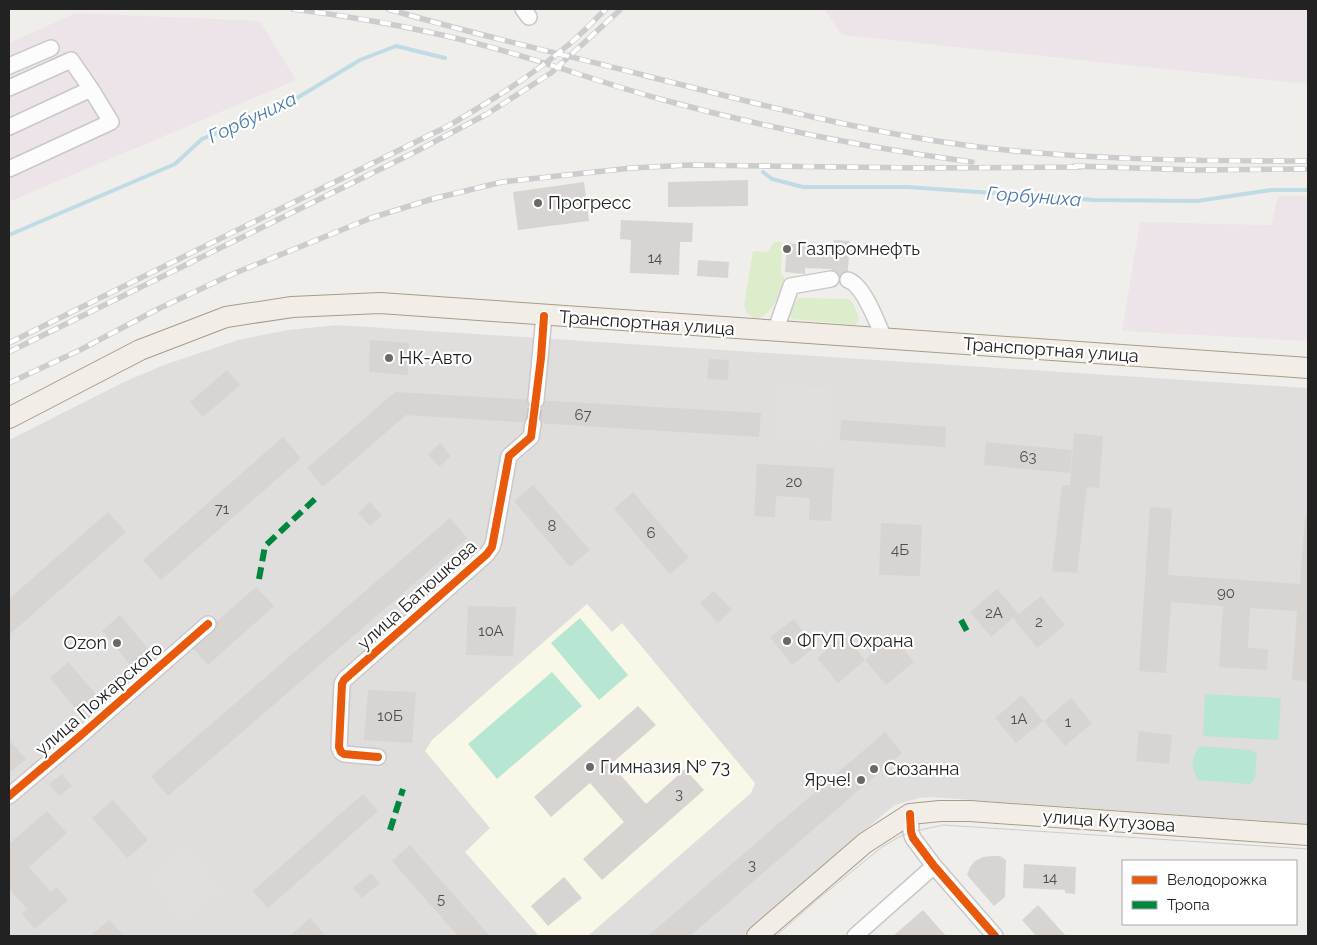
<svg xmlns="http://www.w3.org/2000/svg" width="1317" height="945" font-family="Raleway,sans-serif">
<rect width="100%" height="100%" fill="#f0eeeb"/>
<!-- residential -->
<path fill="#dfdedc" d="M338,325L1308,388V824L931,797L919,798L895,805L887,811L743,936H9V440L124,382L164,365L238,340L288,330Z"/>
<!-- industrial -->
<path fill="#ede4e9" d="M824,9H1308V84L842,35Z
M76,13L260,21L296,80L9,202V43Z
M1278,196H1308V341L1122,331L1140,222L1271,225Z"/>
<!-- education -->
<path fill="#f8f7e8" d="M587,604L612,632L622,623L755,783L751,793L588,936H539L465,852L490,828L425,751L432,740Z"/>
<!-- grass -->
<path fill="#ddeccb" d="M774,242H782L781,274L785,278C778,294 774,315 755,319L747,313L744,305L753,251L768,252Z
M798,298L848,299L853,303L859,318L856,325L791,319L790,312Z"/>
<!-- pitch -->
<path fill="#b7e6d2" d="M580,618L628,675L599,700L551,643Z
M552,672L582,706L497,779L468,744Z
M1205,694L1281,698L1278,740L1203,736Z
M1200,746L1251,750L1257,754L1255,779L1250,784L1198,780C1191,764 1190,761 1200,746Z"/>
<!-- parking -->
<path fill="#e0dfde" d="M779,385L833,389L828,443L776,439Z
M184,847L222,890L186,922L148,879Z"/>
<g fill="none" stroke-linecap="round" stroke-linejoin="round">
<!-- stream -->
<path stroke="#bfdbe3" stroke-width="4" d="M763,172L772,179L803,187H907L1095,200L1197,201L1271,190H1308
M9,235L175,164L202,139L282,107L360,60L396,46L445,58"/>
</g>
<!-- building -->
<path fill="#d7d4d2" d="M748,180V206L668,207V182Z
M584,182L589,221L518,230L513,192Z
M621,220L693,223L692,242H680L679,275L630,273L631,240L620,239Z
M834,240L850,241L847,283L831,282L832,269L805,268V274L785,272L787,243L807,245V253L833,254Z
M698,260L729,262L728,278L697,276Z
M370,340L409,343L408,375L369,372Z
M709,359L729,360L728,380L707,379Z
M227,370L240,385L203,417L190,402Z
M395,392L761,413L759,437L406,415L323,487L307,468Z
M841,420L946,427L945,447L840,440Z
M1074,433L1103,436L1099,488L1076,486L1087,487L1077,573L1052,571L1062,485H1070Z
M283,437L301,458L161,580L143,560Z
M986,442L1072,450L1070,473L984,465Z
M440,443L451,456L439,467L428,454Z
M757,464L834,468L831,521L809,520L810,498L776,496L775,517L754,516Z
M533,485L590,550L570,567L514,501Z
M633,492L689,558L670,574L614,509Z
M370,502L382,515L370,526L358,513Z
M1150,507L1172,509L1168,575L1300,584L1305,516H1308V681L1292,680L1297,611L1250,608L1248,648L1268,649L1267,670L1219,667L1223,606L1171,602L1166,673L1139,671Z
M108,512L126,532L9,635V599Z
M450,518L467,538L168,796L151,776Z
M881,523L922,525L920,576L879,575Z
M256,587L274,606L208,665L190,645Z
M997,589L1019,614L1041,596L1065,625L1037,648L1013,618L991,637L970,612Z
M714,591L732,610L718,623L700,603Z
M468,606L516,607L513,656L466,655Z
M120,615L150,651L132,667L102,631Z
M794,619L815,647L792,665L770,637Z
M844,635L865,660L838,683L817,658Z
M893,637L914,662L886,685L865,660Z
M68,662L99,698L80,714L50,678Z
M368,690L416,692L412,743L364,740Z
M1022,695L1043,721L1016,743L995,718Z
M1071,698L1092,723L1065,746L1044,721Z
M638,706L656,725L611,764L646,804L685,769L704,790L602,880L583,859L624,822L590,783L551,817L534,797Z
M1139,731L1172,735L1169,764L1136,761Z
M885,732L902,753L690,936H648Z
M11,742L26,759L9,773V743Z
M62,774L72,786L59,796L49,784Z
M363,794L378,811L268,908L253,891Z
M113,800L148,840L127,858L92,818Z
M47,811L67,833L29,867L51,892L57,887L68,900L35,929L22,914L27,909L9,889V844Z
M410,845L490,936H458L392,861Z
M992,856H1000L1006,860L1005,897L994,906L967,875L970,867L975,861L983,857Z
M1024,864L1076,867L1075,894L1065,893V890L1023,888Z
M371,873L380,883L362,898L353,888Z
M564,877L582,898L548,926L531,906Z
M1038,905L1066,936H1036L1022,920Z
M923,910L946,936H893Z
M310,918L326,936H292L291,935Z
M109,920L124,936H90Z"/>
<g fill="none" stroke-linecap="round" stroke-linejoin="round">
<!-- minor-tunnel -->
<path stroke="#c7c5c3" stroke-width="15" stroke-dasharray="15 8" stroke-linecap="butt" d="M533,424L536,400"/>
<!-- minor casing -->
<g stroke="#c9c8c7" stroke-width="18">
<path id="minor" d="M523,9L529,17
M9,66L51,48
M9,88L71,60L91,89
M9,127L91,89L111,122L9,169
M848,280C864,285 877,323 884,338
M775,332L791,286L831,279
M536,400L544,316
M378,757L344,754L341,752L339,747L342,684L344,680L487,554L492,547L494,540L509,456L531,437L533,424
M9,796L80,736L208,624
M910,814L911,832L913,838L934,866L995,936
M855,936L934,866"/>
</g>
<!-- major casing -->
<g stroke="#a79c86" stroke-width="22">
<path id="major" d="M9,418L140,350L226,317L292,307L380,303L1308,368
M757,936L865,843L910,814L940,811H970L1308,835"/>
</g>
<!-- minor -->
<use href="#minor" stroke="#fdfcfc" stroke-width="15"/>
<!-- major -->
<use href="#major" stroke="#f3ede7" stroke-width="20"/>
<!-- tram -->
<path stroke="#ccc" stroke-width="1" d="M776,936L818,899L882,847L899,837L911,832L943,825L1308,849"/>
<!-- rail casing -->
<g stroke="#ccc" stroke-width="5.5">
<path id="rail" d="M293,9C362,18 430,30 497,49C552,64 605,84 660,99C763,127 866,148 972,162
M388,9C472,34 558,53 643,75C754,103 865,133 979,147C1088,160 1199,161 1308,161
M1074,166L1195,170L1308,169
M9,343L448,126C489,102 530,77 567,46C581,35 593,21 606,9
M9,352L413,153L487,114L551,73L621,9
M9,383L78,351L160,308L235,273L302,246L371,218L432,199L502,182L632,168L689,165L921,168L1080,167"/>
</g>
<!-- rail -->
<use href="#rail" stroke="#fff" stroke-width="4" stroke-dasharray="11" stroke-linecap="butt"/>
<!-- quiet -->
<path stroke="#00873e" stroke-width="6" stroke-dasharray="12 6" stroke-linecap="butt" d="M259,579L265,546L315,499
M961,620L968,633
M390,830L403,789"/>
<!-- cycleway casing -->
<g stroke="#fff" stroke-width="11">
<path id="cycleway" d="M378,757L344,754L341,752L339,747L342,684L344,680L487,554L492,547L509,456L531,437L541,358L544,316
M9,796L80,736L208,624
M910,814L911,832L913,838L934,866L995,936"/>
</g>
<!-- cycleway -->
<use href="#cycleway" stroke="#e8590c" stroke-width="8"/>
</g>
<!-- markers -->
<g fill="#6a6968" stroke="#fff" stroke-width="2">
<circle cx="538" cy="203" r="5"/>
<circle cx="787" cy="249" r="5"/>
<circle cx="389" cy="358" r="5"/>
<circle cx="787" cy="641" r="5"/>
<circle cx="117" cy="643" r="5"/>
<circle cx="590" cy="767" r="5"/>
<circle cx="874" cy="769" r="5"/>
<circle cx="861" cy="780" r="5"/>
</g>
<g text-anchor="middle" stroke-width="4.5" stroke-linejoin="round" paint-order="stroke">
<!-- number labels -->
<g font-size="15" fill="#4f4e4e">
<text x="655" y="263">14</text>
<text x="583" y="420">67</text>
<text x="1028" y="462">63</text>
<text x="794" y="487">20</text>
<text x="222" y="514">71</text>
<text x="552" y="531">8</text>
<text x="651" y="538">6</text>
<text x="900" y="555">4Б</text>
<text x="1226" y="598">90</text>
<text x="994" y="618">2А</text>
<text x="1039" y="627">2</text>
<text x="491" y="636">10А</text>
<text x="390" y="721">10Б</text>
<text x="1019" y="724">1А</text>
<text x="1068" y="727">1</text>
<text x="679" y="799">3</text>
<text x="752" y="870">3</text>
<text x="1050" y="883">14</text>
<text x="441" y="904">5</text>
</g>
<!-- poi labels -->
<g font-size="18" fill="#222" stroke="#fff" text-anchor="start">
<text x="548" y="209">Прогресс</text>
<text x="797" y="255">Газпромнефть</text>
<text x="399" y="364">НК-Авто</text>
<text x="797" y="647">ФГУП Охрана</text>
<text x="107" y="649" text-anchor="end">Ozon</text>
<text x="600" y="773">Гимназия № 73</text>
<text x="884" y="775">Сюзанна</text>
<text x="851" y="786" text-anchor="end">Ярче!</text>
</g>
<!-- street labels -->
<g font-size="18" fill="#222" stroke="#fff">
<text transform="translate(647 323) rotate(4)" y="6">Транспортная улица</text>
<text transform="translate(1051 350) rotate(4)" y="6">Транспортная улица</text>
<text transform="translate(417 595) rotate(-42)" y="6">улица Батюшкова</text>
<text transform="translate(99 699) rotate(-41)" y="6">улица Пожарского</text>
<text transform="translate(1109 821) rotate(4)" y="6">улица Кутузова</text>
</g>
<!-- water labels -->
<g font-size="19" font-style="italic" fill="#4a7aab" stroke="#fff">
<text transform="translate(252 117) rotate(-25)" y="7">Горбуниха</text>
<text transform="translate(1034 196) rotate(4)" y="7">Горбуниха</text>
</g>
</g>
<!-- border -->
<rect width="1317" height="945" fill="none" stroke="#222222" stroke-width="20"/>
<!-- legend -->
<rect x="1122" y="860" width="175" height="65" fill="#ffffff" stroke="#a7a7a7"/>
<rect x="1132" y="876" width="25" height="8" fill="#e8590c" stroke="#a7a7a7"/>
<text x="1167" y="885" font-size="15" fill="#222222">Велодорожка</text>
<rect x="1132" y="901" width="25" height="8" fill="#00873e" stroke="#a7a7a7"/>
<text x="1167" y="910" font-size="15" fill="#222222">Тропа</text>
</svg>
